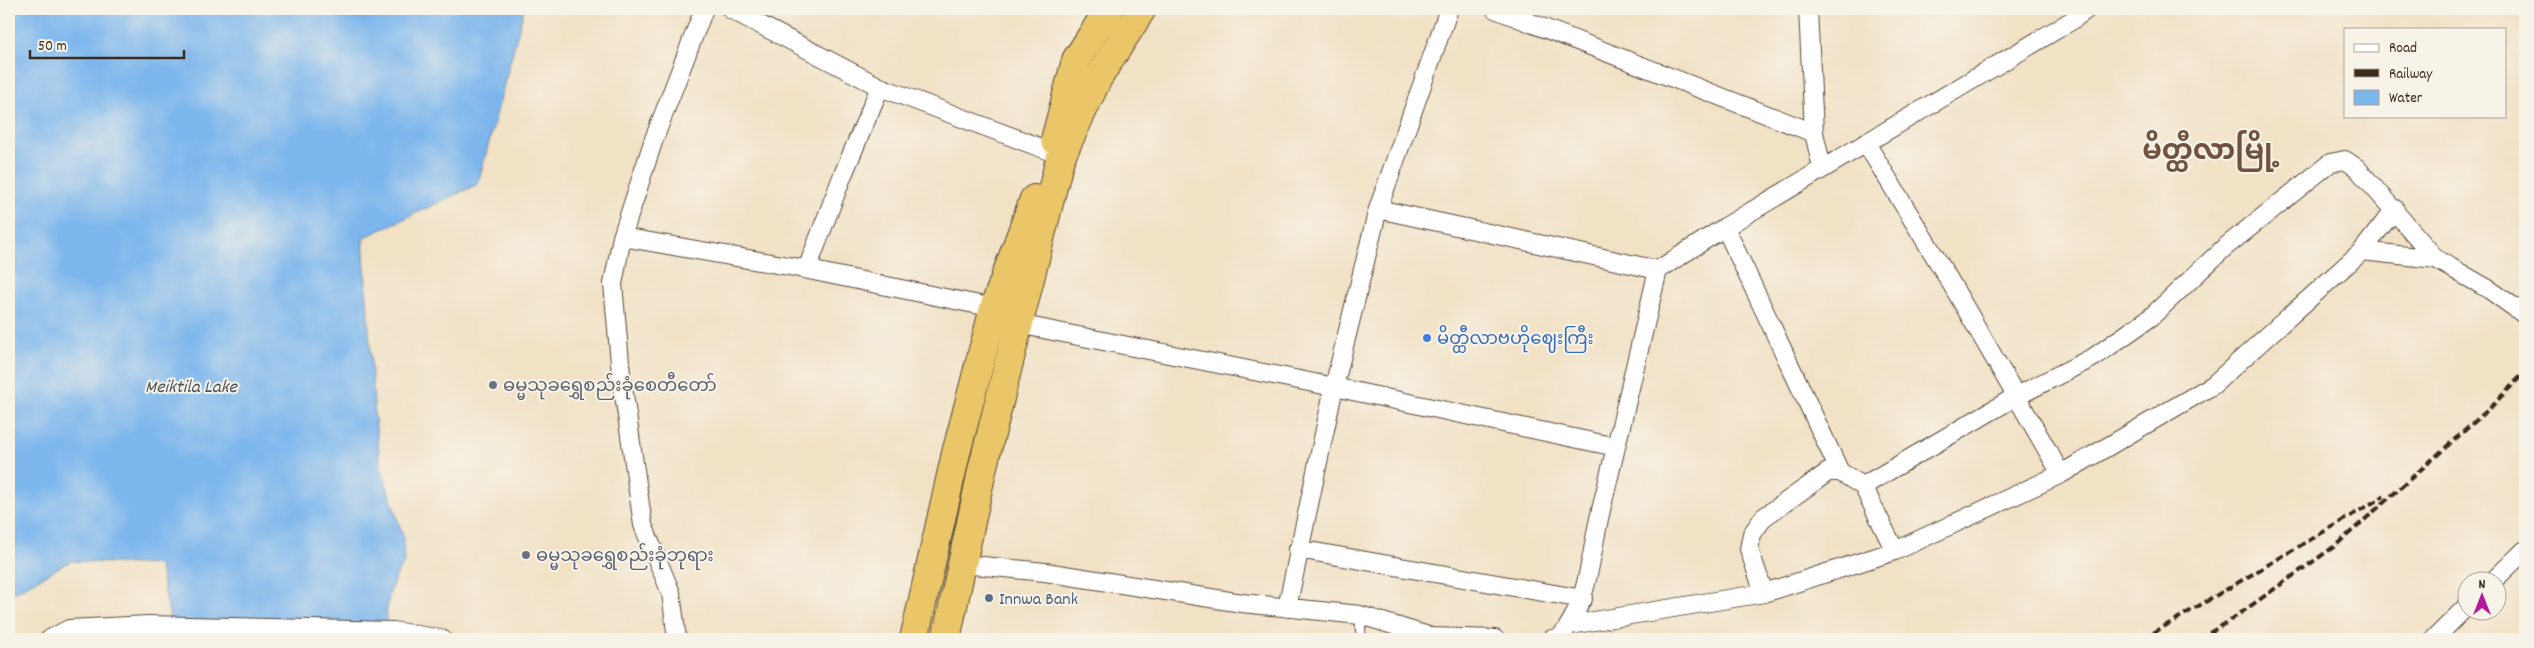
<svg xmlns="http://www.w3.org/2000/svg" width="2534" height="648" font-family="Dekko,'Noto Sans Myanmar',sans-serif">
<rect width="100%" height="100%" fill="#f7f3e8"/>
<filter id="ink" filterUnits="userSpaceOnUse"><feTurbulence type="fractalNoise" baseFrequency=".02" numOctaves="2"/><feDisplacementMap in="SourceGraphic" scale="10" xChannelSelector="R" yChannelSelector="G"/><feConvolveMatrix kernelMatrix="1 2 1 2 8 2 1 2 1" color-interpolation-filters="sRGB"/></filter>
<filter id="wash" filterUnits="userSpaceOnUse"><feTurbulence type="fractalNoise" baseFrequency=".0096" numOctaves="4" result="noise"/><feDisplacementMap in="SourceGraphic" scale="20" xChannelSelector="R" yChannelSelector="G"/><feGaussianBlur stdDeviation="1.12" result="paint"/><feColorMatrix in="noise" values="0 0 0 0 0 0 0 0 0 0 0 0 0 0 0 0 0 1.4 0 .05"/><feComposite in="paint" operator="in"/></filter>
<g filter="url(#wash)">
<rect width="100%" height="100%" fill="#f1e1c5"/>
<!-- water -->
<path fill="#7bb6ed" stroke="#5b7086" d="M9,9H524L478,184L363,238L375,420L381,467L403,536L404,563C387,586 386,612 385,639H170L169,612L159,565L71,561L9,595Z"/>
</g>
<g filter="url(#ink)">
<g fill="none" stroke-linecap="round" stroke-linejoin="round">
<!-- lane casing -->
<g stroke="#564537" stroke-width="11">
<path id="lane" d="M1360,615L1361,639"/>
</g>
<!-- street casing -->
<g stroke="#564537" stroke-width="20">
<path id="street" d="M730,9L880,87L1052,152
M1495,9L1814,133L1822,168
M1808,9L1814,133
M1866,143L1951,283L2061,474
M1378,209L1658,270
M1725,227L1840,472L1863,486L1895,551
M622,237L794,267L994,308
M2362,251L2395,209
M807,269L842,177L880,87
M1018,324L1334,387L1616,447
M1863,486L2015,397L2094,357L2151,317L2224,248L2330,163L2345,160L2357,168L2436,259
M1298,549L1583,599
M963,564L1045,572L1242,603L1360,615L1432,637L1495,639
M2494,580L2525,550
M1764,593L1749,549L1752,534L1764,517L1797,494L1828,472H1840
M1287,608L1334,387L1378,209L1449,9
M1570,625L1764,593L1895,551L2061,474L2213,385L2362,251L2436,259L2490,290L2525,315
M50,639L69,629L148,625L393,631L442,639
M677,639L671,593L643,525L621,374L613,284L622,237L654,139L704,9
M1552,639L1560,638C1590,601 1590,554 1601,510C1620,430 1639,350 1658,270L1725,227L2071,21L2087,9
M2434,639L2466,607"/>
</g>
<!-- highway casing -->
<g stroke="#564537" stroke-width="30">
<path id="highway" d="M1055,140L1076,60L1109,9
M914,639L956,453L994,308L1034,199
M946,639L983,466L1060,159L1098,78L1142,9"/>
</g>
<!-- lane -->
<use href="#lane" stroke="#fff" stroke-width="9"/>
<!-- street -->
<use href="#street" stroke="#fff" stroke-width="18"/>
<!-- highway -->
<use href="#highway" stroke="#eac669" stroke-width="28"/>
<!-- rail -->
<path stroke="#3b2a1e" stroke-width="4" stroke-dasharray="8 4" stroke-linecap="butt" d="M2143,639L2384,496
M2199,639L2228,622L2335,546L2490,408L2525,372"/>
</g>
</g>
<!-- markers -->
<circle fill="#3f7fe0" stroke="#f7f3e8" stroke-width="2" cx="1427" cy="338" r="5"/>
<g fill="#6b7280" stroke="#f7f3e8" stroke-width="2">
<circle cx="493" cy="385" r="5"/>
<circle cx="526" cy="555" r="5"/>
</g>
<circle fill="#5c6f8a" stroke="#f7f3e8" stroke-width="2" cx="989" cy="598" r="5"/>
<g text-anchor="middle" stroke-width="4" stroke-linejoin="round" paint-order="stroke">
<!-- shop labels -->
<g font-size="18" fill="#366cbe" stroke="#f7f3e8" text-anchor="start">
<text x="1437" y="344">မိတ္ထီလာဗဟိုဈေးကြီး</text>
</g>
<!-- worship labels -->
<g font-size="18" fill="#5b616d" stroke="#f7f3e8" text-anchor="start">
<text x="503" y="391">ဓမ္မသုခရွှေစည်းခုံစေတီတော်</text>
<text x="536" y="561">ဓမ္မသုခရွှေစည်းခုံဘုရား</text>
</g>
<!-- service labels -->
<g font-size="18" fill="#4e5e75" stroke="#f7f3e8" text-anchor="start">
<text x="999" y="604">Innwa Bank</text>
</g>
<!-- water labels -->
<g font-size="19" font-style="italic" fill="#4e545c" stroke="#f7f3e8">
<text x="191" y="392">Meiktila Lake</text>
</g>
<!-- town labels -->
<g font-size="28" font-weight="bold" fill="#70523f" stroke="#f7f3e8">
<text x="2211" y="159">မိတ္ထီလာမြို့</text>
</g>
</g>
<!-- margin -->
<rect width="2534" height="648" fill="none" stroke="#f7f3e8" stroke-width="30"/>
<!-- legend -->
<rect x="2344" y="28" width="162" height="90" fill="#f7f3e8" stroke="#aca397"/>
<rect x="2354" y="44" width="25" height="8" fill="#ffffff" stroke="#aca397"/>
<text x="2389" y="52" font-size="15" fill="#3b2a1e">Road</text>
<rect x="2354" y="69" width="25" height="8" fill="#3b2a1e" stroke="#aca397"/>
<text x="2389" y="78" font-size="15" fill="#3b2a1e">Railway</text>
<rect x="2354" y="90" width="25" height="15" fill="#7bb6ed" stroke="#aca397"/>
<text x="2389" y="102" font-size="15" fill="#3b2a1e">Water</text>
<!-- north arrow -->
<g transform="translate(2482 596)"><circle r="24" fill="#f7f3e8" stroke="#aca397"/>
<path d="M0-4L9 19L0 12L-9 19Z" fill="#b5179e"/>
<text y="-8" font-size="14" font-weight="bold" text-anchor="middle" fill="#3b2a1e">N</text>
</g>
<!-- scale -->
<path d="M30 50v8h154v-8" fill="none" stroke="#3b2a1e" stroke-width="2.5"/>
<text x="38" y="50" font-size="15" fill="#3b2a1e" stroke="#f7f3e8" stroke-width="4" paint-order="stroke">50 m</text>
</svg>
